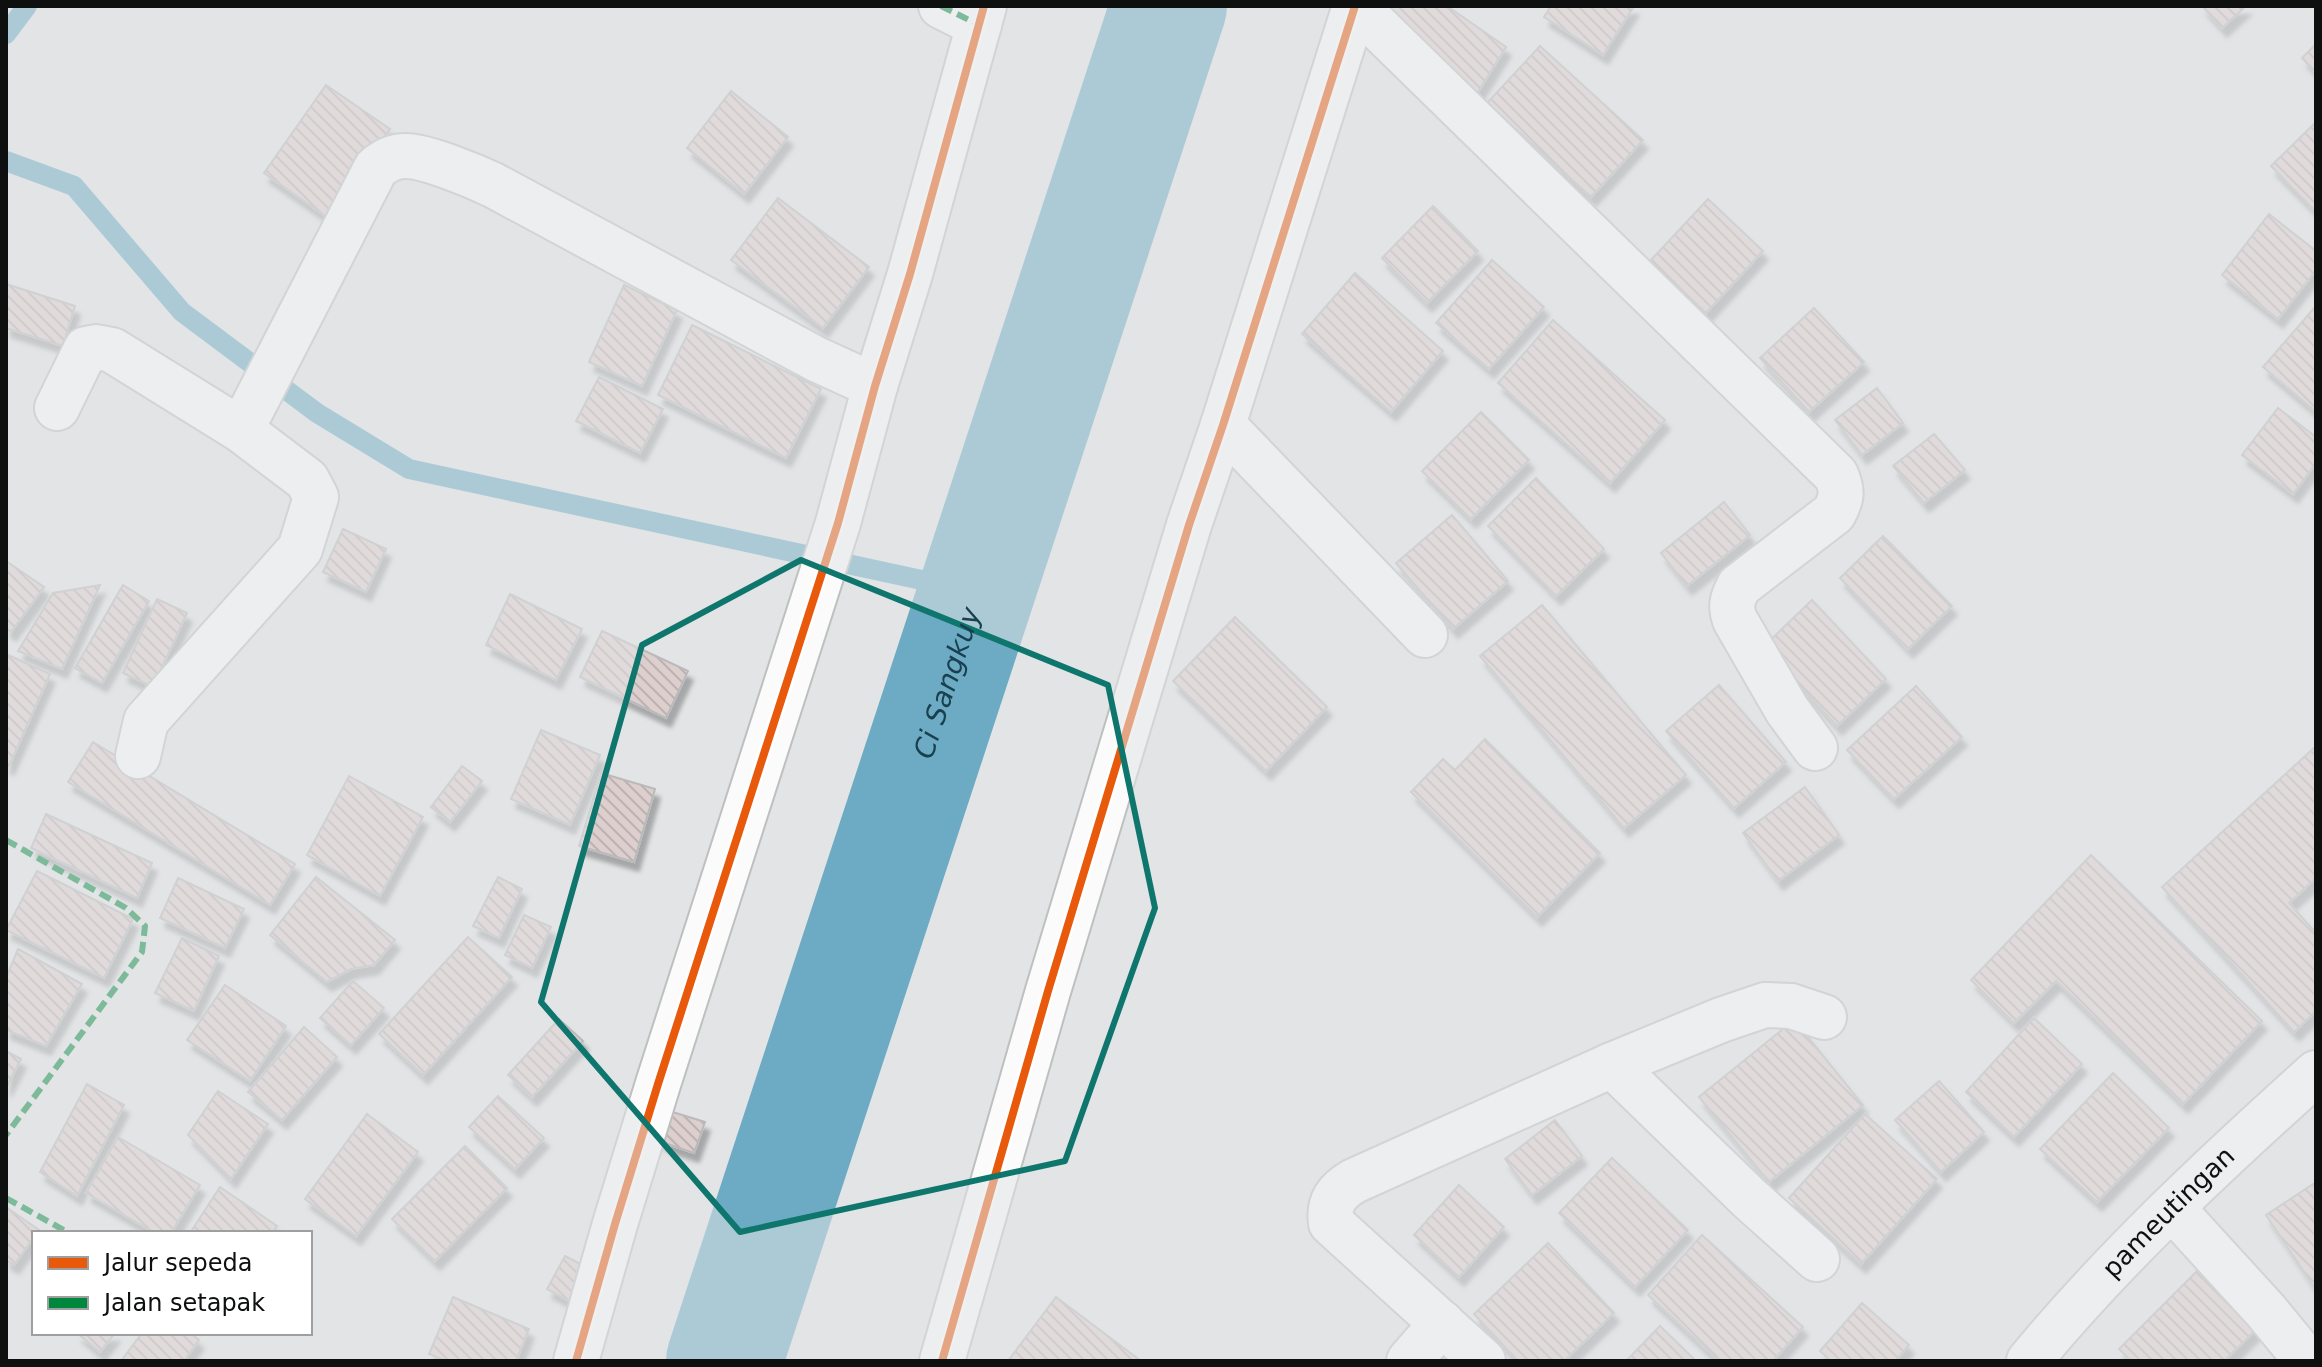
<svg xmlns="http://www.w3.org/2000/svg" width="2322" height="1367" font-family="'DejaVu Sans',sans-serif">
<defs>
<pattern id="building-back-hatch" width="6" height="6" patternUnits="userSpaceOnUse" patternTransform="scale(2)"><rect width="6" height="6" fill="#decfcf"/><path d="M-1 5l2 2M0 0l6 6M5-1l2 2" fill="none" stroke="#bdb1b1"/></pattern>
<filter id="shadow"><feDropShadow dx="5" dy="9" stdDeviation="2" flood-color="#0004"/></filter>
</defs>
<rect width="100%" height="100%" fill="#e2e4e5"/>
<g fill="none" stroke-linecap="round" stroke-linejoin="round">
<!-- stream -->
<path stroke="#6cabc3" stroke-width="20" d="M6,34L27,6
M6,161L74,186L182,312L317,413L409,469L977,592"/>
<!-- river -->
<path stroke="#6cabc3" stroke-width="116" id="s1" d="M724,1361L1169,6"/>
</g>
<!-- building -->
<path fill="url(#building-back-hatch)" stroke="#bababb" stroke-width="2" filter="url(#shadow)" d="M1372,6H1447L1506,47L1471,103Z
M1551,6H1634L1603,55L1544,17Z
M2202,6H2246L2222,28Z
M2316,44V73L2302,58Z
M1540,46L1643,140L1591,197L1487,103Z
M326,85L390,129L327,217L264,173Z
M731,91L788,137L744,194L687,148Z
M2316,122V207L2313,209L2271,166Z
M778,198L869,267L823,328L731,260Z
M1708,199L1763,251L1706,313L1650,261Z
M1433,206L1478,251L1427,303L1382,258Z
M2269,214L2316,251V270L2278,319L2222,275Z
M1492,260L1544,307L1489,369L1436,323Z
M1355,273L1443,351L1391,412L1302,334Z
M6,284L75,306L63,346L6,328Z
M624,285L677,310L642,386L589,362Z
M2316,306V412L2263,367Z
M1814,308L1864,362L1809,412L1760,358Z
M1553,320L1665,420L1610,483L1498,383Z
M692,325L821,389L786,458L658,395Z
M599,377L663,409L640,453L576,421Z
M1877,388L1903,423L1862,455L1835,420Z
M2278,408L2316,437V463L2293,494L2242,455Z
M1481,412L1529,460L1471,519L1422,471Z
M1934,434L1965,470L1924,503L1893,466Z
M1536,478L1604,549L1556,596L1488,526Z
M1724,502L1750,535L1687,586L1661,553Z
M1452,515L1508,581L1453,629L1396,563Z
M343,529L386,549L366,592L323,572Z
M1883,536L1952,606L1908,649L1840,578Z
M6,561L44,587L11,632L6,628Z
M100,585L62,669L18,651L53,593Z
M123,585L149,601L102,683L75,668Z
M510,594L582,629L556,680L486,645Z
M157,599L187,613L153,687L123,673Z
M1812,600L1886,679L1837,726L1763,647Z
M1542,605L1686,775L1624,828L1480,656Z
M1235,617L1327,707L1266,771L1173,681Z
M602,631L688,671L666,718L580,677Z
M6,654L50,674L9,766L6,765Z
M1719,685L1786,762L1734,808L1666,731Z
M1916,686L1962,737L1894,799L1847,750Z
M541,730L600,755L570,825L511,799Z
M1485,739L1600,853L1537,917L1411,792L1443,759L1455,770Z
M93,742L295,864L270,905L68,782Z
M2316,746V878L2289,903L2316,933V1011L2294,1032L2162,887Z
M462,766L482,781L450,822L431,807Z
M601,773L655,789L634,862L579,846Z
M349,776L423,817L380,896L307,855Z
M1805,787L1839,835L1778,881L1743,833Z
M46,814L152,863L137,898L31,848Z
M2091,855L2262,1021L2183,1104L2056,981L2014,1023L1971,980Z
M37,871L133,919L104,978L6,930Z
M316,877L395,940L374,965L351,969L327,982L270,935Z
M498,877L522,889L499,938L473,926Z
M178,878L244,909L225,948L160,918Z
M524,915L551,927L532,968L505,955Z
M468,937L512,977L423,1075L379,1034Z
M182,938L219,956L194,1011L155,993Z
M18,949L82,984L46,1046L6,1030V978Z
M353,981L384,1008L351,1045L320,1018Z
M225,985L286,1026L250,1081L187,1040Z
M2034,1018L2082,1064L2014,1137L1966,1092Z
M559,1019L583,1041L532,1097L508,1075Z
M1794,1020L1863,1105L1769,1182L1699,1097Z
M304,1027L337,1057L282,1120L248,1092Z
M6,1051L21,1059L6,1088Z
M2113,1073L2169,1128L2097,1202L2040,1149Z
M1939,1081L1984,1132L1941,1172L1895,1120Z
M87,1084L124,1105L77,1196L40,1172Z
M218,1091L268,1124L231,1179L188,1135Z
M498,1096L544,1138L515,1169L469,1127Z
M666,1110L705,1122L694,1153L656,1140Z
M367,1114L418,1152L356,1236L305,1199Z
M1865,1114L1937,1179L1861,1264L1789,1198Z
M1555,1120L1582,1156L1532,1195L1505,1159Z
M118,1137L200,1185L171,1233H155L86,1193Z
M465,1146L507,1188L435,1261L392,1219Z
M1612,1158L1688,1230L1635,1287L1559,1213Z
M2316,1182V1290L2266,1215Z
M1459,1185L1504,1227L1459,1277L1414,1235Z
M220,1187L277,1226L272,1233H190Z
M6,1207L39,1230L34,1233V1237L14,1265L6,1260Z
M1702,1235L1803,1327L1773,1361H1719L1648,1295Z
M1548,1243L1614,1313L1564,1361H1518L1474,1314Z
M565,1256L592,1270L575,1304L547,1289Z
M2198,1270L2257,1329L2224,1361H2131L2119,1349Z
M453,1297L529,1329L516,1361H446L429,1354Z
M1056,1297L1141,1361H1008Z
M1862,1303L1909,1345L1895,1361H1831L1820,1351Z
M1660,1326L1696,1361H1626Z
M77,1333H115L100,1352Z
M142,1333H190L199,1340L184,1361H121Z"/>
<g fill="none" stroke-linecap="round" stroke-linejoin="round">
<!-- street casing -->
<g stroke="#bec0c0" stroke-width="48">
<g id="street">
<path d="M941,6L979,25"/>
<path d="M1356,6L1836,475C1843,491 1842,498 1834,513L1739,586C1732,599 1730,606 1735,620L1787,710L1815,748"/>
<path d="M57,408L86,349L96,347L112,350L241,430L307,480L316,497L300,549L146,721L138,756"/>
<path d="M1223,425L1425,635"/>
<path d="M241,430L376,168C385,161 393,156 406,156C426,156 474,176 493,185L816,359L875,386"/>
<path d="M1612,1065L1749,1198L1817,1259"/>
<path d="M2172,1208L2266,1311L2307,1361"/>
<path d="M576,1361L615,1224L658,1084L838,523L875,386L910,274L984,6"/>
<path d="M942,1361L1048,991L1189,525L1223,425L1355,6"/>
<path d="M1409,1361L1442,1323"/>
<path d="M1483,1361L1331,1223C1328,1202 1337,1191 1354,1181L1612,1065L1721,1020L1765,1005L1791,1006L1824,1017"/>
<path id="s2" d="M2029,1361C2115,1257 2216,1163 2316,1073"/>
</g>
</g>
<!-- street -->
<use href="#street" stroke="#fbfbfb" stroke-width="44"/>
<!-- quiet -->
<path stroke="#00873e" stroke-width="6" stroke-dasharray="12 6" stroke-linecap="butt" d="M941,6L979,25
M6,840L126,908L145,926L142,952L6,1135
M6,1198L69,1233"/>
<!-- cycleway casing -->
<g stroke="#fff" stroke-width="13">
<path id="cycleway" d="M576,1361L615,1224L658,1084L838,523L875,386L910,274L984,6
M942,1361L1048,991L1189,525L1223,425L1355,6"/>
</g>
<!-- cycleway -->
<use href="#cycleway" stroke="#e8590c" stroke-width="8"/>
</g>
<!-- marked area -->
<path d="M0 0H2322V1367H0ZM801,560L1108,685L1155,908L1065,1161L740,1232L541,1002L642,645Z" fill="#e2e4e5" fill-opacity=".55" fill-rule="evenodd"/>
<path fill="none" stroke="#0f766e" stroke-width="6" stroke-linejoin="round" d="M801,560L1108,685L1155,908L1065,1161L740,1232L541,1002L642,645Z"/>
<g text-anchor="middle" stroke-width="6" stroke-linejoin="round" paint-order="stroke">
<!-- street labels -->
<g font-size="26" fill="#0e0f0f" stroke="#fff">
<text dy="9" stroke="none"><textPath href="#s2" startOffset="204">pameutingan</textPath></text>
</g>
<!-- water labels -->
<g font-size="28" font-style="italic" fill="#19404f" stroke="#fff">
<text dy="10" stroke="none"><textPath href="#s1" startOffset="714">Ci Sangkuy</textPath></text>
</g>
</g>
<!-- border -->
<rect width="2322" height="1367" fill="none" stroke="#0e0f0f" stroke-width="16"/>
<!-- legend -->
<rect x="32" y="1231" width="280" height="104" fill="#ffffff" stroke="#9f9f9f" stroke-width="2"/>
<rect x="48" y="1257" width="40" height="12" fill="#e8590c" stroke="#9f9f9f" stroke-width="2"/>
<text x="104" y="1271" font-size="24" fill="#0e0f0f">Jalur sepeda</text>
<rect x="48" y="1297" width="40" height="12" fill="#00873e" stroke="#9f9f9f" stroke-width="2"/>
<text x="104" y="1311" font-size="24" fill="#0e0f0f">Jalan setapak</text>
</svg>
